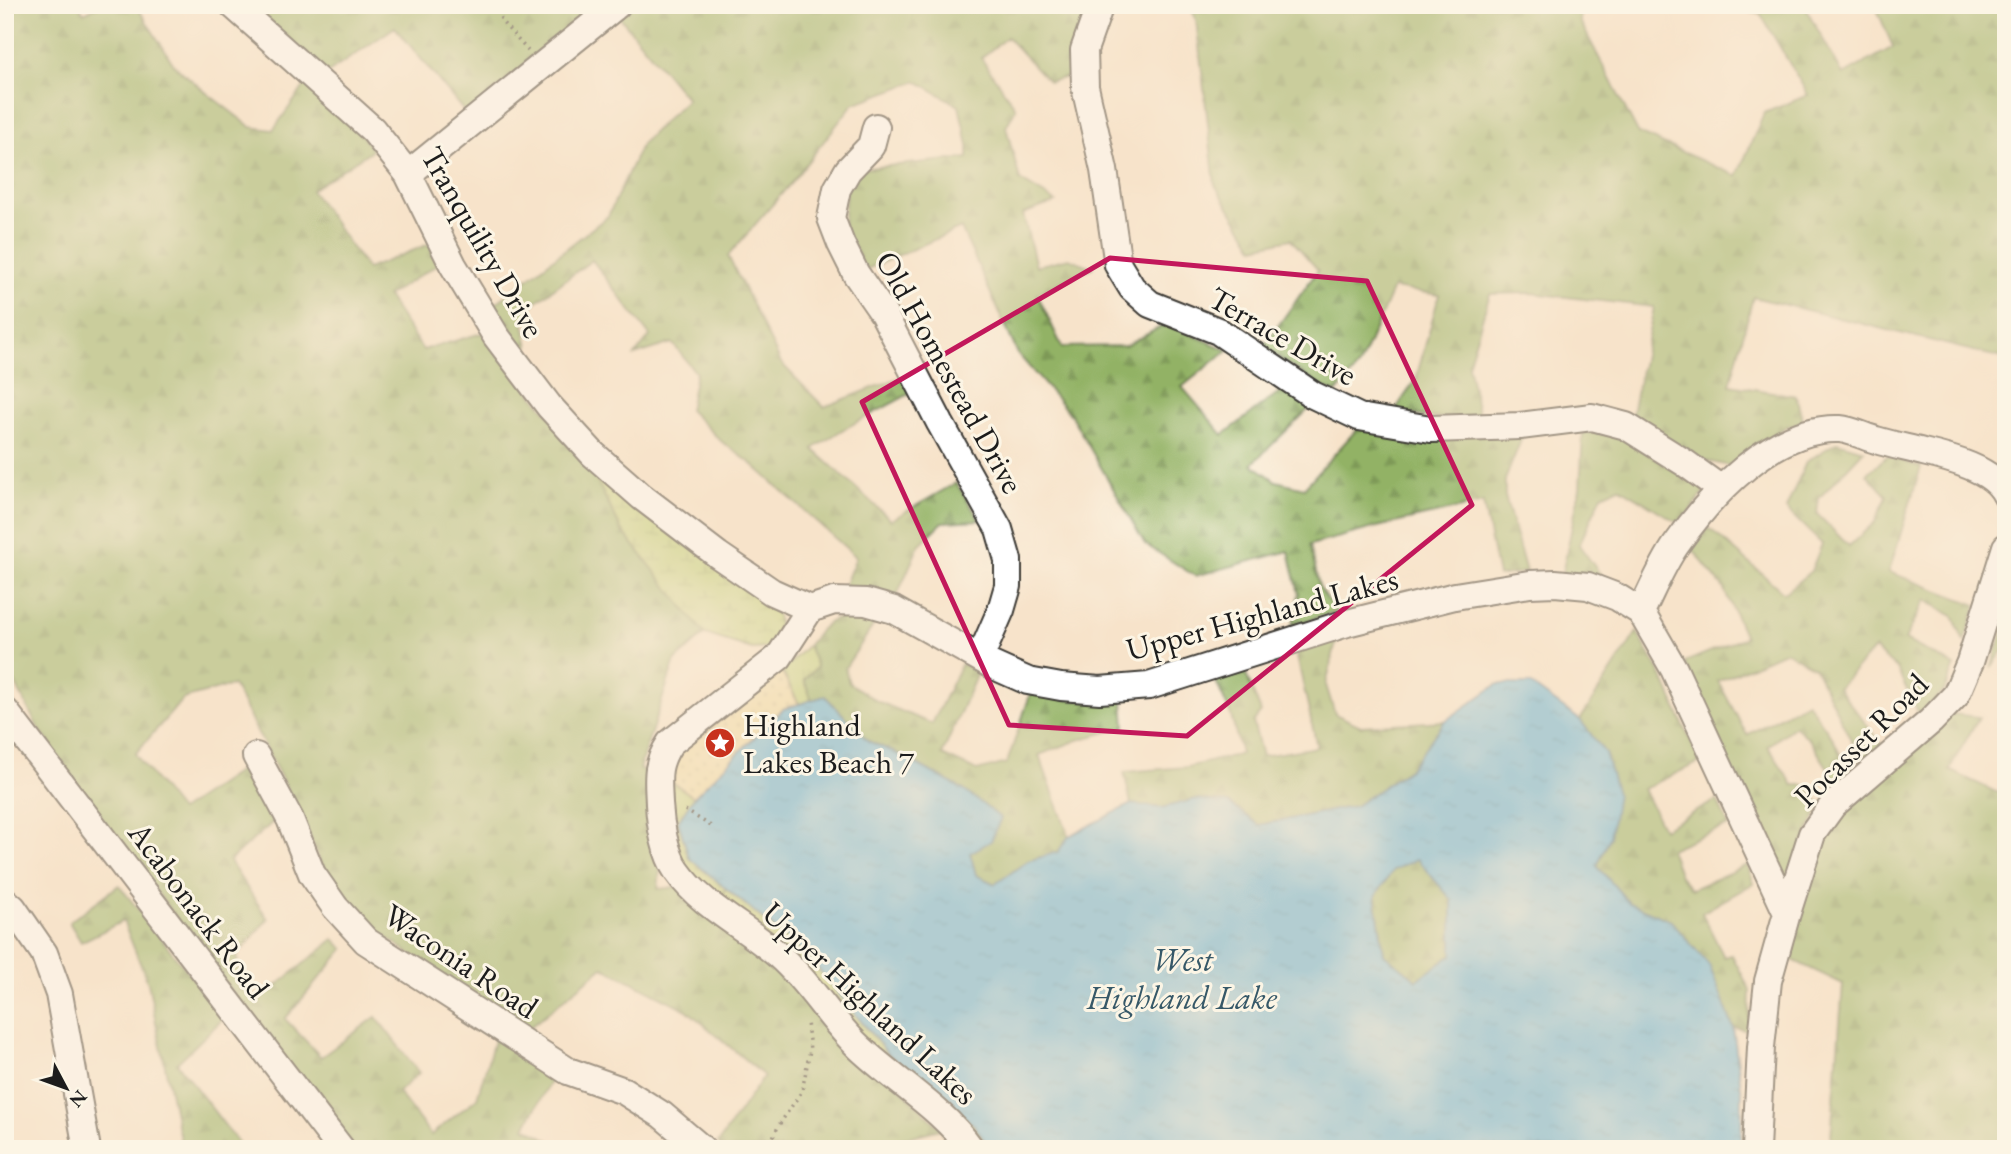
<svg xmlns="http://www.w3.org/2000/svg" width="2011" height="1154" font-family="'EB Garamond',serif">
<defs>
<pattern id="grass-tufts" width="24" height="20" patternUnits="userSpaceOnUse" patternTransform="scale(1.75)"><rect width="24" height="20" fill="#b9cf73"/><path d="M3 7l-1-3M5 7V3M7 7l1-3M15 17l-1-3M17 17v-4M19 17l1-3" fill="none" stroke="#9eb163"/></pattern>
<pattern id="forest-firs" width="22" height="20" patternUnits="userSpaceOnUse" patternTransform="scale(1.75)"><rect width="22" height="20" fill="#92b265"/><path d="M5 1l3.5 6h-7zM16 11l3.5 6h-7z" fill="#7d9857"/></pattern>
<pattern id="wetland-marsh" width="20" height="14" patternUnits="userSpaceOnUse" patternTransform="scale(1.75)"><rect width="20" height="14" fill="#b9cf73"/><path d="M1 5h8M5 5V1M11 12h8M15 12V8" fill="none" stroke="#9eb163"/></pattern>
<pattern id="sand-dots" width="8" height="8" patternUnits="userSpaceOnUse" patternTransform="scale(1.75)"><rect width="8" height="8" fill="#eeda9e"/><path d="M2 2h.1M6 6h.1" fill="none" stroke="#ccba88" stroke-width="1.8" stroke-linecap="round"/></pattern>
<pattern id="water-ripples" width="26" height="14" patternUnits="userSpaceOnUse" patternTransform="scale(1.75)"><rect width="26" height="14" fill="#5eb2da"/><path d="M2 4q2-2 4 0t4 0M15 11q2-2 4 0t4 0" fill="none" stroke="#5198ba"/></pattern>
</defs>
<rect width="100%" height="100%" fill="#fcf5e5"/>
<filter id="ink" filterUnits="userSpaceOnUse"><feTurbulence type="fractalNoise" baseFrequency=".0143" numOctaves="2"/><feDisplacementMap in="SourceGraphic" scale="14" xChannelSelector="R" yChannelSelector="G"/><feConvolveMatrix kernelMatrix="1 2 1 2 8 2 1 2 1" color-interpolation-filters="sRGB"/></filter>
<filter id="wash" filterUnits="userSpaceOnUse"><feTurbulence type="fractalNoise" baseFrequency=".00686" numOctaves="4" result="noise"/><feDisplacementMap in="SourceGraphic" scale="28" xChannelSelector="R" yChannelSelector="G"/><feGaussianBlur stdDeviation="1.57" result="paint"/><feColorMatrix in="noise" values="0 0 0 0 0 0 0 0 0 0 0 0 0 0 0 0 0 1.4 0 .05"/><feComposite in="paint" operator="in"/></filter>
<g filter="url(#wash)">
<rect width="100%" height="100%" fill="#f7e3ca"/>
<!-- grass -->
<path fill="url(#grass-tufts)" stroke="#6a7648" stroke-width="2" d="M808,645L817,667L804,680L812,700L799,704L782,671Z
M665,777L694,797L678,822L689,858L726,889L716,901L681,863Z"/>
<!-- forest -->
<path fill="url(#forest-firs)" stroke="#576740" stroke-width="2" d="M5,5H79L84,13L99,5H136L174,65L208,94L251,127L273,130L306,84L359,131L372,150L311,190L367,269L429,244L440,263L387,296L423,350L482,333L587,461L621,529L705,634L675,661L639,769L649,773L661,861L658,889L677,887L770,959L941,1129L900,1139L892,1149H722L718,1143L764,1076L687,1010L603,967L529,1028L426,965L376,930L342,897L320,862L302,818L233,685L183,699L135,754L180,811L241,770L273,822L229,861L268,919L237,955L239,981L259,1000L334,939L344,949L285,1019L321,1057L376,1017L419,1073L398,1092L431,1135L477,1098L495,1037L555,1073L525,1127L565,1149H355L304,1087L118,841L37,726L10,673L5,658Z
M254,5H600L466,114L395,27L328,73L268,25Z
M629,5H1089L1075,75L1049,82L1007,37L981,58L1016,108L1006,127L1020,180L1056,202L1023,214L1036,266L1069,258L1092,267L1037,294L1062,347L1125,346L1166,324L1228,350L1182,387L1223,435L1282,390L1310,408L1252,464L1276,481L1304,488L1357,429L1523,435L1505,480V496L1526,572L1498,576L1483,503L1377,527L1310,545L1319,586L1336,612L1292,625L1299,594L1289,551L1195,576L1145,544L1071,415L1018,354L961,228L856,274L841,244L848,170L968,158V145L959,106L917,81L853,104L791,183L728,256L781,363L824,407L901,377L911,393L842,430L813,449L891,520L956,483L980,520L943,522L919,545L896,598L843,589L856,557L752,464L722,442L689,410L696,373L672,343L635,355L650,336L592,260L533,304L524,324L529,346L523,354L490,308L608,216L642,143L687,99L617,14Z
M1190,5H1581L1580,21L1638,133L1737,176L1764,113L1808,95L1760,13L1717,5H1804L1843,75L1893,47L1875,5H2006V359L1753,297L1730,385L1796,396L1803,421L1786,427L1729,466L1697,459L1631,418L1654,307L1531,293L1490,294L1468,365L1479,417L1433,418L1394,412L1416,379L1439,295L1393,288L1359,366L1336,393L1322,387L1263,347L1318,270L1291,239L1254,247L1215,185L1196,20Z
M1583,432L1618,435L1706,490L1680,524L1619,487L1602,495L1579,545L1603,578L1562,574L1580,488Z
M1837,442L1864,450L1819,498L1817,514L1849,546L1875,522L1887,496L1867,474L1887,456L1921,467L1889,572L1977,605L1964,642L1953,616L1925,600L1905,640L1955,666L1944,691L1919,715L1897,669L1874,649L1838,688L1884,747L1862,762L1815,668L1786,651L1718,681L1747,735L1807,702L1834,740L1850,777L1837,782L1809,739L1795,726L1768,746L1793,785H1805L1821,805L1787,878L1779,881L1685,662L1745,637L1723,587L1692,549L1709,528L1784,593L1811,571L1822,544L1786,509L1806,462Z
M858,613L877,620L845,668L849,683L877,701L932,724L961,664L978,671L942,755L977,771L1007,763L1031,692C1065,701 1088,703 1123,701L1125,727L1078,740L1039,755L1069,836L1058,852L1028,861L995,884L976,875L970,853L1000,818L962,789L905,757L868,741L825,696L812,700L804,680L817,667L808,645C824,623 831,618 858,613Z
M2006,622V647L1991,668Z
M1637,632L1663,678L1700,762L1643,789L1663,829L1717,800L1729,826L1700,836L1670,849L1680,876L1692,889L1747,865L1754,883L1702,913L1724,957L1732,955L1750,990L1749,1031L1733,1027L1709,965L1671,921L1629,903L1597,866L1610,837L1605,753L1580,720Z
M1338,634L1326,685L1335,714L1361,726L1445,721L1409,769L1355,806L1259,825L1228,803L1196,799L1162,808L1131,804L1124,772L1187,767L1241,754L1231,715L1213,675L1243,667L1261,712L1253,722L1262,756L1317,747L1295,648Z
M1953,714L1979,717L1949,770L1998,793L2006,789V1149H1830L1843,984L1784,956L1820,840L1847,803Z
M1417,858L1452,900V955L1417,980L1384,954L1375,897L1393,870Z
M119,885L224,1018L177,1063L243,1149H182L148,983L123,921L81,942L69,922Z"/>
<!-- wetland -->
<path fill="url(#wetland-marsh)" stroke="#6a7648" stroke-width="2" d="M587,461L774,605C781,624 779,631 768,648L752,649L705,634L621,529Z
M726,889L807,955L887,1053L974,1125L990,1149H978L716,901Z"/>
<!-- sand -->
<path fill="url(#sand-dots)" stroke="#857b5d" stroke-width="2" d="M781,671L799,704L783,709L694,797L665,777L673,758Z"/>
<!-- water -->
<path fill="url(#water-ripples)" stroke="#3d677b" stroke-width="2" fill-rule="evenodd" d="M1498,684H1530L1580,720L1605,753L1617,794L1610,837L1597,866L1629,903L1671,921L1709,965L1733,1027L1742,1094L1741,1149H990L974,1125L887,1053L807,955L689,858L678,821L694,797L783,709L825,696L868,741L904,757L962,789L1001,818L991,841L970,853L976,875L995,884L1028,861L1058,852L1069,836L1131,804L1162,808L1196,799L1228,803L1259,825L1355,806L1409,769L1445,721ZM1417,859L1452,900V955L1417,980L1384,954L1375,897L1393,870Z"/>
</g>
<g filter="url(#ink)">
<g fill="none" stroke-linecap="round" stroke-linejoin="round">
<!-- minor casing -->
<g stroke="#3d3a36" stroke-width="30">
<path id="minor" d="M233,5L373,130L408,174L453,265L496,336L549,406L593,454L642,497L718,555L772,592L810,609
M1100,5L1084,50L1085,87L1104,170L1118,265L1132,288L1150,304L1218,331L1313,395L1359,417L1431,429L1520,426L1592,417L1626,426L1685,463L1721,489
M876,127L871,146L848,170L837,189L831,218L841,244L856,274L883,313L940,423L999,529L1008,560V586L1001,610L980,658
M408,174L617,5
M1641,612C1652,590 1662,565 1676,545C1711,495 1773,426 1840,429C1852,430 1865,437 1876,440C1892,445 1908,448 1923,452C1949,458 1994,469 2006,495
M5,711L341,1149
M256,756L290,819L312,874L335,907L366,941L568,1071L624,1091L662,1115L702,1149
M5,901L13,908L44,953L59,994L87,1149
M971,1149C942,1108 896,1082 860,1048C830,1020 810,983 779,956C747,927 702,907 677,871C665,854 660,824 659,804C658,778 655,766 670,743L779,657L810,609L834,601L866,602L894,610L992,665L1028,681L1061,687L1100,690L1149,686L1347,623L1455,596L1530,584L1555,583L1588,586L1617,597L1641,612L1674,669L1787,913
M1756,1149L1761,1047L1768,981L1787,913L1812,834L1833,805L1931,721L1956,695L1970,662L2006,547"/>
</g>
<!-- path -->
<path stroke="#3d3a36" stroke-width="3.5" stroke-dasharray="2 5" stroke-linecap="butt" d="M494,5L503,23L528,51
M685,810L711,826
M767,1149L779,1125L802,1091L810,1050L807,1022"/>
<!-- minor -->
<use href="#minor" stroke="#fff" stroke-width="26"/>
</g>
</g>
<!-- marked area -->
<path d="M0 0H2011V1154H0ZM1110,258L1367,281L1472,505L1187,736L1009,725L862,402Z" fill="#f7e3ca" fill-opacity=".55" fill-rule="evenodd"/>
<path fill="none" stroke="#c2185b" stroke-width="5" stroke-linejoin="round" d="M1110,258L1367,281L1472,505L1187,736L1009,725L862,402Z"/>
<!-- icons -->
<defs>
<g id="sight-disc" transform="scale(1.575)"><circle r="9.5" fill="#c8321e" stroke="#fcf5e5"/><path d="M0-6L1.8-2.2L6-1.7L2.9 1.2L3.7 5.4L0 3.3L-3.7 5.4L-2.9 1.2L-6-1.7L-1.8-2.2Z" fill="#fff"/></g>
</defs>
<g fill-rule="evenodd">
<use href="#sight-disc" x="720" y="743"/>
</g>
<g text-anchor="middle" stroke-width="6" stroke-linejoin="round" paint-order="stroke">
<!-- street labels -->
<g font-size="32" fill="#1c1c1c" stroke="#fcf5e5">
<text transform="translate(483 242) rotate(60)" y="11">Tranquility Drive</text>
<text transform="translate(1283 336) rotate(30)" y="11">Terrace Drive</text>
<text transform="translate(950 372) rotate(61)" y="11">Old Homestead Drive</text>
<text transform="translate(1262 614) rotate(-15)" y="11">Upper Highland Lakes</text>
<text transform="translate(1861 740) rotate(-45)" y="11">Pocasset Road</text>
<text transform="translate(199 910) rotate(53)" y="11">Acabonack Road</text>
<text transform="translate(461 961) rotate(34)" y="11">Waconia Road</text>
<text transform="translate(870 1003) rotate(43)" y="11">Upper Highland Lakes</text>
</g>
<!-- poi labels -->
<g font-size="32" fill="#1c1c1c" stroke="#fcf5e5" text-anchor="start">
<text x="743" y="736">Highland<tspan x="743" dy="37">Lakes Beach 7</tspan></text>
</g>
<!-- water labels -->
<g font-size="33" font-style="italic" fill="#365868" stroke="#fcf5e5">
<text x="1182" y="971">West<tspan x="1182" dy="38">Highland Lake</tspan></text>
</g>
</g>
<!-- margin -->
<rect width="2011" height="1154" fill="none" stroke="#fcf5e5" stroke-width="28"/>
<!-- north arrow -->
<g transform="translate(66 1088) rotate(131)" stroke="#fcf5e5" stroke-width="5" paint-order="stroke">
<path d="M0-5L12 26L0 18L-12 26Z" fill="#1c1c1c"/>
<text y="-10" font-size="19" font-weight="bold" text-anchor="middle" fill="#1c1c1c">N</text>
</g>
</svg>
